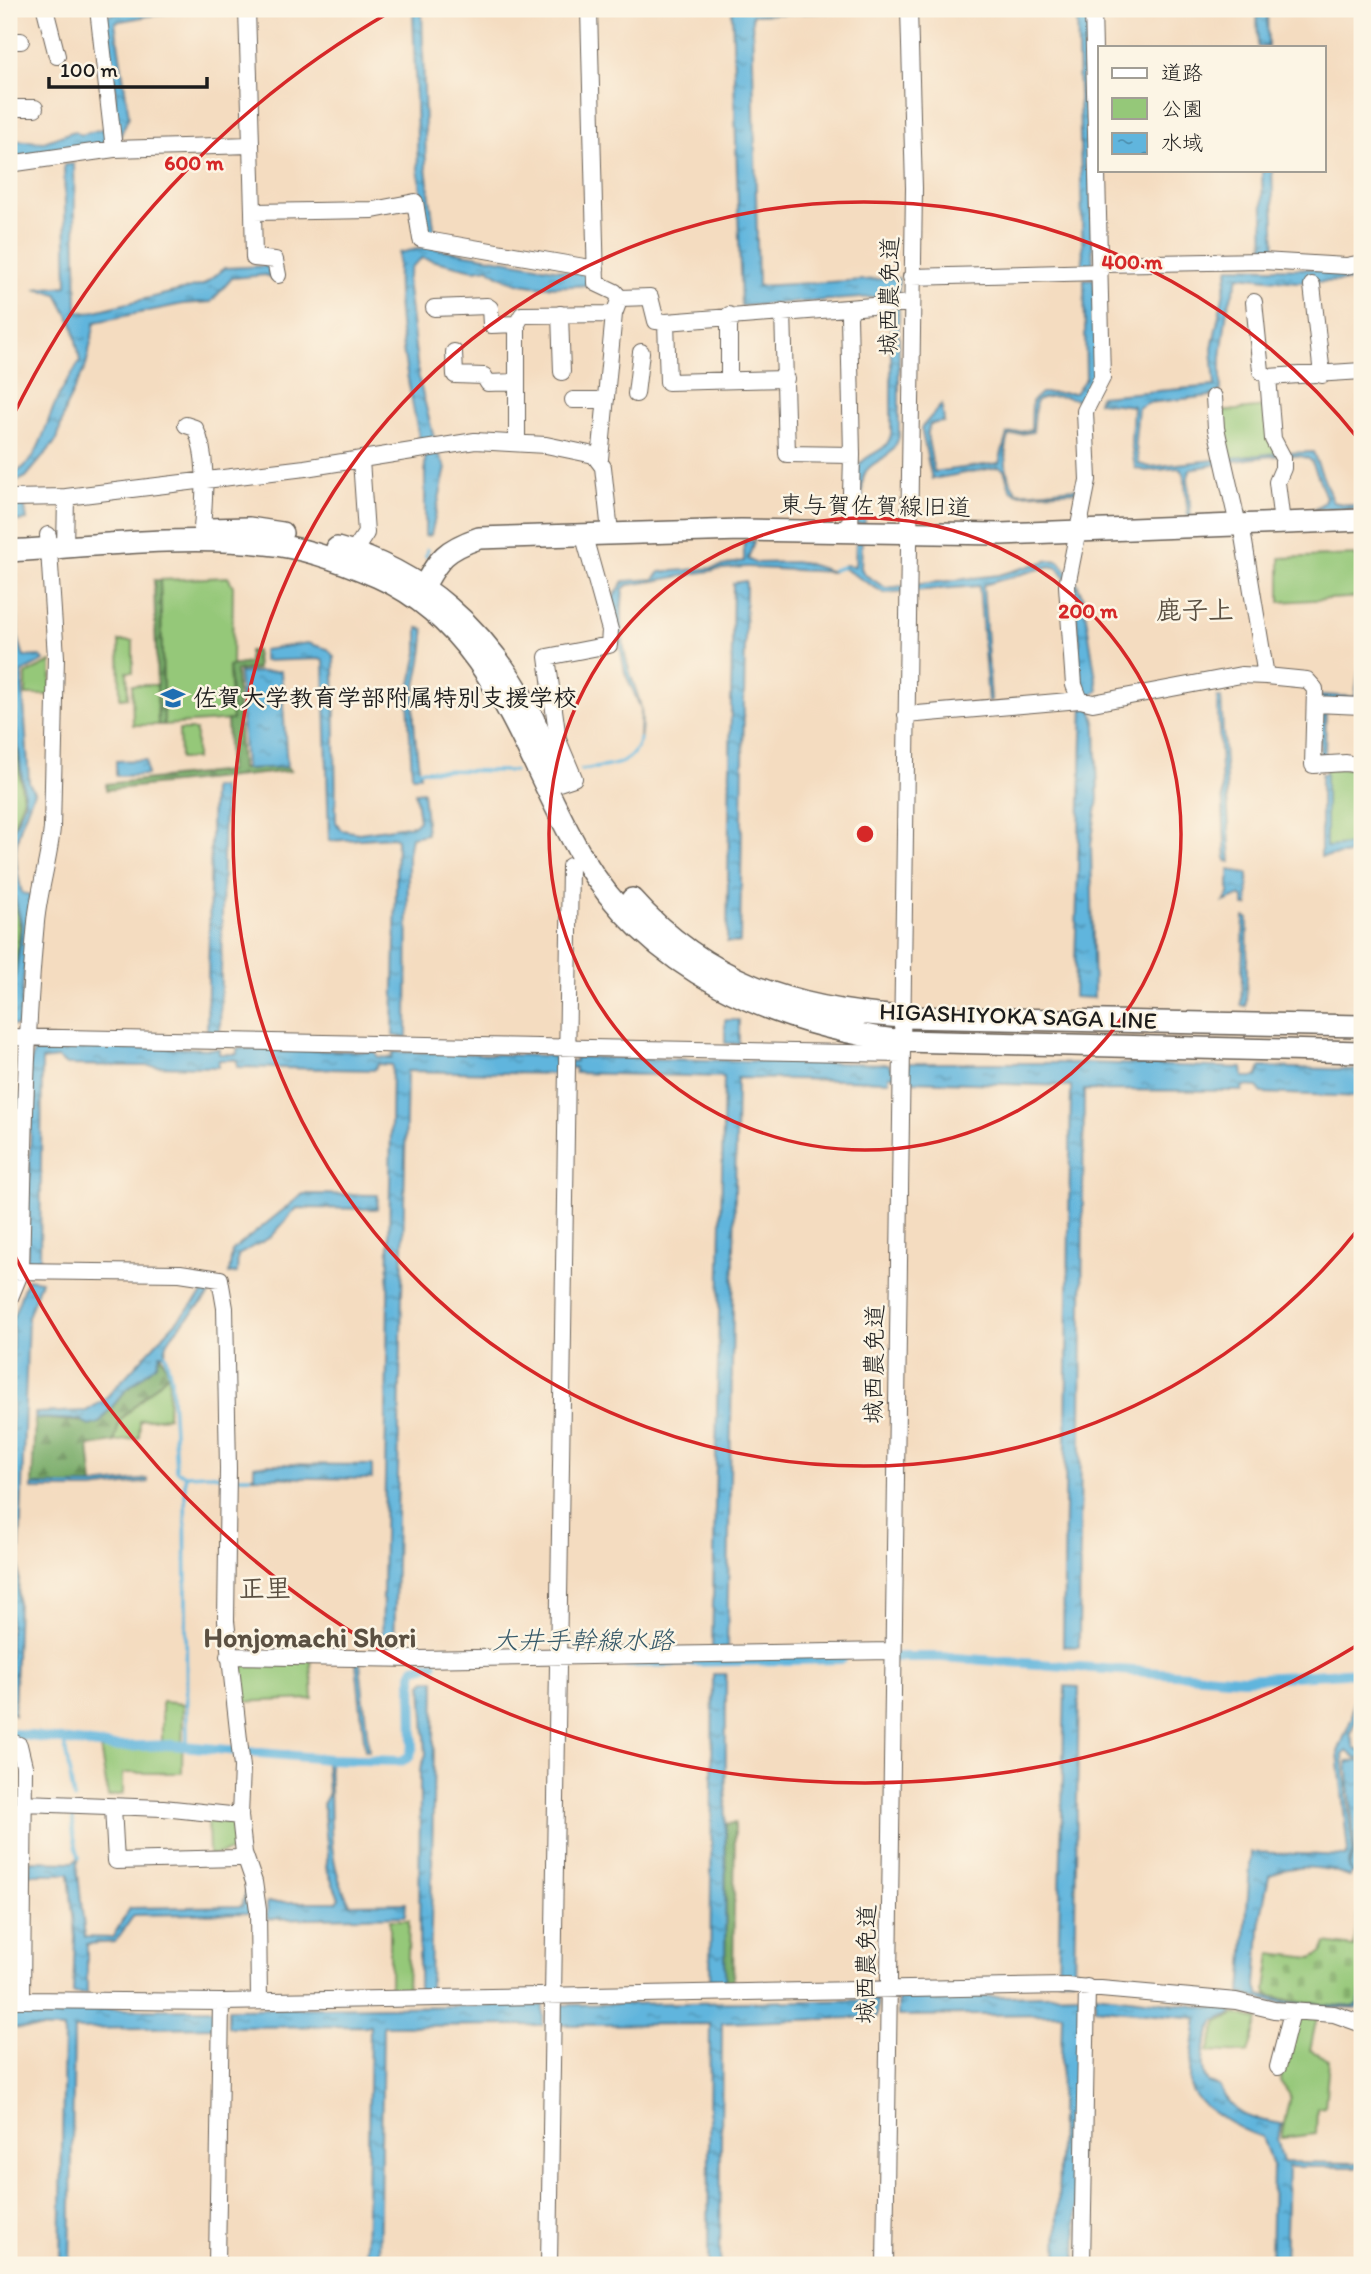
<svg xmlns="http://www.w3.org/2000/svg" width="1371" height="2274" font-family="Itim,'Klee One',sans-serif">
<defs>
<pattern id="forest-firs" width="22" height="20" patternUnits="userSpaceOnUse" patternTransform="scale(1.75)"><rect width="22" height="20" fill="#78ac69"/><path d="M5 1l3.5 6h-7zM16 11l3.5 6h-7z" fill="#628b56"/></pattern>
<pattern id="cemetery-stones" width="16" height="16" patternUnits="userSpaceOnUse" patternTransform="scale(1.75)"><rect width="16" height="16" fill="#95c879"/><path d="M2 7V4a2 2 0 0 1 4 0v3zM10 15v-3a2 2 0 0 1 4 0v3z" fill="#80ab68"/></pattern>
<pattern id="water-ripples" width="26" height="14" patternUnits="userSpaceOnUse" patternTransform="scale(1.75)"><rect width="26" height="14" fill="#60b5dd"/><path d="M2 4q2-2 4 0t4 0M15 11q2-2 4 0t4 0" fill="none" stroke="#4e92b2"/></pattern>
</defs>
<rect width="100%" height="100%" fill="#fcf5e5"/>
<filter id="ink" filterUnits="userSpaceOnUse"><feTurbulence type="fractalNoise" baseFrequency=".0143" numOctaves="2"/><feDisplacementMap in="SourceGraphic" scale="14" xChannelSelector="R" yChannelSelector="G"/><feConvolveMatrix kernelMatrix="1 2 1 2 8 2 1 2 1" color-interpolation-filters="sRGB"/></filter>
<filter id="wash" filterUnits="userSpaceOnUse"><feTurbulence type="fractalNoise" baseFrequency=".00686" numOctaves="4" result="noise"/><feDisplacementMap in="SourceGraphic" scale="28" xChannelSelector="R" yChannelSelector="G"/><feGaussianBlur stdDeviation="1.57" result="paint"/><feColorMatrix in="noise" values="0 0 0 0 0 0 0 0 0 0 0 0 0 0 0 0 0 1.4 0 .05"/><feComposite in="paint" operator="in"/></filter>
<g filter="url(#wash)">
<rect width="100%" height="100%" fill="#f4dcc0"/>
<!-- green -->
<path fill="#95c879" stroke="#58724a" stroke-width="2" d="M1265,407L1277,454L1227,461L1219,412Z
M1356,555L1362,580V597L1280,602V558Z
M228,577L233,586L232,664L229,666L232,720L164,725L160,580Z
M119,641H133V672H127L128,697L120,698Z
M51,662V695H26V674Z
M132,685H157L158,725H133Z
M12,713L23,800L9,838V714Z
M179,730H196V759H180Z
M1326,767L1362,769L1360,844L1326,848Z
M9,880L20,927L15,976L9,985Z
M169,1373L168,1417L140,1420L139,1438L114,1442L120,1420Z
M232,1658L311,1660L313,1699L238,1702Z
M162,1702L183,1704L182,1773H123V1794L108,1797L100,1747L162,1749Z
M208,1819L236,1823L238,1850L209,1855Z
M390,1920H409L407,1993L390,1994Z
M1236,2014L1258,2020L1248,2053L1208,2051L1218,2022Z
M1294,2017H1317L1310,2050L1329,2060L1325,2107L1317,2108L1316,2134L1281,2138L1290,2095L1280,2081Z"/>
<!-- forest -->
<path fill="url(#forest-firs)" stroke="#4a6442" stroke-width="2" d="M154,580H160L164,725H158Z
M249,651H256L257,669L236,671L241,769L287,767L291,771L106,790V784L229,771L227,720H232L229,666L249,663Z
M160,1353L169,1373L120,1420L114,1442L89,1446L93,1485H32L35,1418L99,1423L125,1391L157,1364Z
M735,1823L733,1987L725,1986L726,1824Z"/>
<!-- cemetery -->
<path fill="url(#cemetery-stones)" stroke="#58724a" stroke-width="2" d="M1361,1886L1362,1990L1358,2003L1353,2007L1292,2001L1268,1995L1266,1989L1271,1953L1312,1958L1322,1953L1326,1943L1354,1947Z"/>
<!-- water -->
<path fill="url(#water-ripples)" stroke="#3e687c" stroke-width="2" d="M138,9H188L115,22L129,116L119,139L113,120L116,91L103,16Z
M413,9H422L426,168L435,235L427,234L418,169Z
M732,9H897L752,15L758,286L899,278V437C891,462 872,459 865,473C859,486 865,510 865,524H855C855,508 849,477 860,464C871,451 887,453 891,434V296L741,306Z
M1077,9H1087L1093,266H1083Z
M1257,9H1267L1268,47H1258Z
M105,128L107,143L9,158V140L44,142L74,131L81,135Z
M74,164L77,310L87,313L203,285L225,268L267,266L272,279L266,275L232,278L211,302L183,304L95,322L86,366L66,406L57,440L26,477L14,483L10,493L24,501L27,520L9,522V476C40,464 43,430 55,404C61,389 72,375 80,361L73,325L57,294L35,289L67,286L64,165Z
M1262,170H1272L1275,255L1264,256Z
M426,247L590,275V285C556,287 516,292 488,268L474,270L422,258L411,267L407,280L419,380L438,453L446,468L431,535L425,536V457L428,453L421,447C409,387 393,314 399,253Z
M1229,267L1362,270V281L1297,282L1239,276L1227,309L1221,358V391L1211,396L1147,403L1138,408L1135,441L1139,464L1150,467L1277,453L1313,452L1333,502L1354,506L1362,503V509C1344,511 1328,505 1311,511L1323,503L1326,497C1321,486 1317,470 1311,461C1301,446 1209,466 1191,469L1188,477L1191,518H1188L1184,474L1180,468L1146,471L1135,468L1131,442L1133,406L1098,402L1100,396L1215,386L1212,348Z
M1084,279H1094L1097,380L1082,402C1072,396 1047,394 1036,401L1033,432L1009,436C1003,456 1004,475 1017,492C1038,494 1058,488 1079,488L1078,491L1017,494L1010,489L1004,470L999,467L932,479L921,428L942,404L944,422L930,424L927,434L934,472L999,463L1007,434L1031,430L1032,401L1041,393H1075L1086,378Z
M744,541H754L748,559L755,563L802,562L833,572L756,568C741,562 653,583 628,585L623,589C621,611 621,632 625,654C632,689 647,701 640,739L641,709L625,673L615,621L613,598L624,581L654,579L660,572L713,568L744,561Z
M856,541H862L861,568L864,574L886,588L999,575L1050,560L1059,561L1077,583L1083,598L1098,691L1091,695V707L1096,726L1098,799L1091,845L1094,998L1074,997L1083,704L1077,649L1080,642L1072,587L1058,568L1050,566L983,585L991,700L988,702L979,586L884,593L843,568L844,565L855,566Z
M9,569H15L18,637L24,657L40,656L44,661L22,672L29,782L34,792C17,836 10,845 22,893L31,895L19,1026L9,1025L22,927L9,872V842L25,801L14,712H9V704L14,703L9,637Z
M746,581L740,943L727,942L733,583Z
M418,628L424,629C425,656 417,673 414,699C412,724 417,750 420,776H412L408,697L418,653Z
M307,643L328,649L334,657L336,822L341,830L359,833L414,825L419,820L415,792L423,791L427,834L411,837L408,854L407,1037L393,1036L397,839L393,837L329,841L324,661L319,659L263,661V650Z
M1362,648V704L1326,701L1325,756L1320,757L1321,695L1355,697Z
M281,671L287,767L245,769L239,673Z
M1217,697L1221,698L1231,862L1226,861Z
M146,760L147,775L116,776V761Z
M1326,773V847L1360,844L1362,841V853L1321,857V774Z
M221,787L224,797L220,1033L207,1032L212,788Z
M1229,870L1248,873V906H1244V898L1239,896L1224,902L1229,894Z
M1244,917L1248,918L1246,1006L1241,1005Z
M725,1020H739V1044L725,1043Z
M66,1046L219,1049V1054H237V1048L375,1052L378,1057L392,1058L393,1052H400L557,1056L559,1061L575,1062V1057L889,1064L890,1068H909V1063H1084L1242,1068L1243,1077H1257L1261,1067L1362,1070V1097L1262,1093L1257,1087L1243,1086L1242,1091L1084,1090L1079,1647L1063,1646L1071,1086L909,1081V1075L889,1076V1081L737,1078L727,1649H712L724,1077L575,1073V1068H558V1074L407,1071L394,1652H382L392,1065L378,1064L374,1070L237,1067V1060H219L218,1067L66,1065L58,1058L42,1060L40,1264H27L31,1114H17L15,1119H9V1101H16L17,1107L34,1051L66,1052Z
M303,1194L378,1195L377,1209L297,1208L271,1237L238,1255L237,1273L229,1274L232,1251Z
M27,1279L41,1281L28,1317L14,1715L9,1710L13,1318Z
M211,1284L213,1289C202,1308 164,1333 165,1354H160L157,1364L125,1391L99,1423L89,1426L81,1420L35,1418V1413L86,1411L104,1400Z
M269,1464L372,1465V1479L250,1477L254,1475V1466Z
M148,1479V1482L92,1489H32V1485H93Z
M356,1663H360L369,1751L365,1750Z
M713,1674H726L725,1986H710Z
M426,1680H435L430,1991L419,1992L420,1770L426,1754L422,1684Z
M1358,1685L1357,1718L1350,1734L1355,1749L1362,1752V1758L1356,1759L1347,1751L1343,1755L1353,1853L1348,1863L1351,1873L1349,1877C1329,1866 1288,1863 1269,1876L1261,1916L1256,1986L1260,1995L1291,2003L1353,2007L1358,2003L1362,1990V2002L1356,2009L1290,2006L1241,1994L1251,1852L1345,1856L1348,1852L1338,1752L1352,1717L1354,1686Z
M1065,1686L1079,1687L1074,1979H1058Z
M1362,1761V1872L1352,1873L1349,1866L1355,1851L1347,1762Z
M326,1763H329C333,1814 324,1858 350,1904L406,1903L405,1916L267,1919V1902H336L339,1898L326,1868L328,1854L323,1804L328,1795Z
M79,1858L77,1865L85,1937L112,1938L130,1908L242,1906L248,1882L249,1913L134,1915L115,1942L87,1944V1994L73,1993L75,1937L69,1874H30V1861L73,1862Z
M1081,1994L1076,2265H1057L1062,2014L898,2016V1999Z
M1095,1994L1212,2008L1231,2006L1233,2013L1215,2021C1206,2039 1197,2065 1208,2083L1219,2086C1234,2117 1250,2119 1282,2124L1277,2139L1283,2162L1362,2163V2167H1288L1285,2265H1271L1273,2169L1262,2137C1243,2131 1192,2106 1190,2084C1189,2063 1195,2039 1197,2018L1095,2008Z
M877,2000V2017L722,2023L720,2265H708L710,2024L559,2025V2005Z
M543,2005V2025L383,2026L379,2265H366L370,2026L228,2027V2009Z
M214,2009V2027L74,2029L70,2265H60L64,2029L9,2028V2010Z"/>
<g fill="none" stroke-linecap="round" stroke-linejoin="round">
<!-- stream -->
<path stroke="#60b5dd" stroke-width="3.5" d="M426,556L427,550
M833,570L843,567
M417,770L514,771
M581,770C608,765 632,769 640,739
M165,1354L171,1378L176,1470L185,1475L187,1746
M185,1475L209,1474L225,1477
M232,1477H250
M65,1746L74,1799
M73,1813V1832L79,1858"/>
<!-- canal -->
<path stroke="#60b5dd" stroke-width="10" d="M890,1657H942L1243,1679L1362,1672
M627,1663L842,1659
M9,1733L114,1747L172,1745L328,1759L401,1761L409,1757L413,1746L412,1674L415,1668L433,1664"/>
</g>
</g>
<g filter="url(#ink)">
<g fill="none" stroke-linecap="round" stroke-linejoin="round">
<!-- minor casing -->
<g stroke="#685f55" stroke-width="18">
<path id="minor" d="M45,9L57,56
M98,9L114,149
M247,9L253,212L373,210L415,202L421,239L596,269
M589,9L596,283L615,292L620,298
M9,41H21
M9,108H35
M9,164L114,149L251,145
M253,212L254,258L275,260L278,275
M1101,264L1262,261L1346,266L1362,263
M911,277L1100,272
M1312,285L1322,375
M1254,302L1261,371L1268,377L1273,439L1283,458V468L1277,482L1282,523
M434,308L487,306L490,308L491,325L517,324
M783,311L787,454L852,455L849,316L852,309
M560,314L562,372
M614,314L620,298L650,297L656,321L666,322L911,303
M729,315V380
M666,322L668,382L786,379
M454,352L455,375L484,376L488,383L516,382
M1268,377L1362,371
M636,394L641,352
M1214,397L1216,428L1238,525
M573,400H606
M186,425L195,428C209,456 204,499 202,529
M517,442V324L522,315L614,314L600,459
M9,498L66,497
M1241,524L1266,676L1307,680L1315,689L1313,765L1346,763L1362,766
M850,533L852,455
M65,548L66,497L305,468L475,441L546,445L594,455L603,467L610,532
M349,559L366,533L361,460
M1080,700L1074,685L1067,586L1088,480L1085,411L1102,378L1093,9
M1315,704L1362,706
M906,715L1080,700L1093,703L1241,675L1266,676
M559,783L574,778L558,740L547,657L609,645L610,630L583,533
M9,1037L902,1054
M9,1271L180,1273L220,1279L225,1308L228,1469L226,1621L242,1767L240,1816L244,1853L254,1882L258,1910L259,2001
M9,1300L21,1271C24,1155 25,1038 36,922C39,890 49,860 52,828L56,657L48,535
M228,1656L418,1659L892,1651
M9,1741L19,1745L24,1766L22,2000H9
M24,1803L163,1808L240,1816
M113,1807L116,1861L238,1858L244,1853
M22,2000L221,2002L1067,1986L1236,2001L1274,2010L1334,2014L1362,2024
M1278,2067L1292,2012
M217,2265L221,2002
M549,2265L570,866
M885,2265L914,188L909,9
M1082,2265L1087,1987"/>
</g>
<!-- major casing -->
<g stroke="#685f55" stroke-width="24">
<path id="major" d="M210,529L249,528L282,533
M337,548C421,570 488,631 528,708C540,730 547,754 557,777
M9,551C93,546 181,535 266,544C302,547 344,562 378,577C493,628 523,755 581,855C649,971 774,1025 902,1041L1362,1052
M417,598C438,563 438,552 479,538L741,530L1001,534L1362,520
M632,899C706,982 795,1010 903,1017L1362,1026"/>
</g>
<!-- minor -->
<use href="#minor" stroke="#fff" stroke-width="16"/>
<!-- major -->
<use href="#major" stroke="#fff" stroke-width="21"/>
</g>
</g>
<!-- distance rings -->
<g fill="none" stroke="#d62828" stroke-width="3.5">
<circle cx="865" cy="834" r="316"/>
<path d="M1360 1227A632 632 0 1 1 1360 441"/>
<path d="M1361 1643A949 949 0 0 1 12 1250M12 418A949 949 0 0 1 390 12"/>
</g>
<!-- icons -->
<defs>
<g id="school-bare" transform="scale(1.89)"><path d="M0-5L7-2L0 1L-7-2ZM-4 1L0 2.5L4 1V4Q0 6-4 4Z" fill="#1f6fb2" stroke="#fcf5e5" stroke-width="2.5" paint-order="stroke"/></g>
</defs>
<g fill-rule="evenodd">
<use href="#school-bare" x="173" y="698"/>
</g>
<g text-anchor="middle" stroke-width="5" stroke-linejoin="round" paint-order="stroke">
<!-- street labels -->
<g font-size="24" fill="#1c1c1c" stroke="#fcf5e5">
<text transform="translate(889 296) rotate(-89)" y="8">城西農免道</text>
<text transform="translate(875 506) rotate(1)" y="8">東与賀佐賀線旧道</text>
<text transform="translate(1018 1016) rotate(2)" y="8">HIGASHIYOKA SAGA LINE</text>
<text transform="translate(874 1364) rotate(-89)" y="8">城西農免道</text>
<text transform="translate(866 1964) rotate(-89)" y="8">城西農免道</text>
</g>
<!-- poi labels -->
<g font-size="24" font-weight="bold" fill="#1c1c1c" stroke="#fcf5e5" text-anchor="start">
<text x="193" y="706">佐賀大学教育学部附属特別支援学校</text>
</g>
<!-- neighbourhood labels -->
<g font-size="26" font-weight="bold" fill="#5b5042" stroke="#fcf5e5">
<text x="1195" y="619">鹿子上</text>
<text x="265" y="1597">正里</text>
</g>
<!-- water labels -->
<g font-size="26" font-style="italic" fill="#375969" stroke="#fcf5e5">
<text x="583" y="1649">大井手幹線水路</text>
</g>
<!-- quarter labels -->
<g font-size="28" font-weight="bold" fill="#5b5042" stroke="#fcf5e5">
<text x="310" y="1647">Honjomachi Shori</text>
</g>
</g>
<circle cx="865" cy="834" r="10" fill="#d62828" stroke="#fcf5e5" stroke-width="3.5"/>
<g font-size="21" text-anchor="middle" font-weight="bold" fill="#d62828" stroke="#fcf5e5" stroke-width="5" stroke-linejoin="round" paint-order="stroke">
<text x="194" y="170">600 m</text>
<text x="1132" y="269">400 m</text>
<text x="1088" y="618">200 m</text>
</g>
<!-- margin -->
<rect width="1371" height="2274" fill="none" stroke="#fcf5e5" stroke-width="35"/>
<!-- legend -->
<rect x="1098" y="46" width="228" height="126" fill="#fcf5e5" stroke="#a29e95" stroke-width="2"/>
<rect x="1112" y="68" width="35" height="10" fill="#ffffff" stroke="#a29e95" stroke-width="2"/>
<text x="1161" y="80" font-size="21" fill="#1c1c1c">道路</text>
<rect x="1112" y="98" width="35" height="21" fill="#95c879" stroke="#a29e95" stroke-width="2"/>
<text x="1161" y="116" font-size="21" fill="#1c1c1c">公園</text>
<rect x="1112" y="133" width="35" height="21" fill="url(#water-ripples)" stroke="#a29e95" stroke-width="2"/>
<text x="1161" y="150" font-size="21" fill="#1c1c1c">水域</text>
<!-- scale -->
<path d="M49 77v10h158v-10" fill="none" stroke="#1c1c1c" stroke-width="3.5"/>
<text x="60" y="77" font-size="21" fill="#1c1c1c" stroke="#fcf5e5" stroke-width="5" paint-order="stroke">100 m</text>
</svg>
